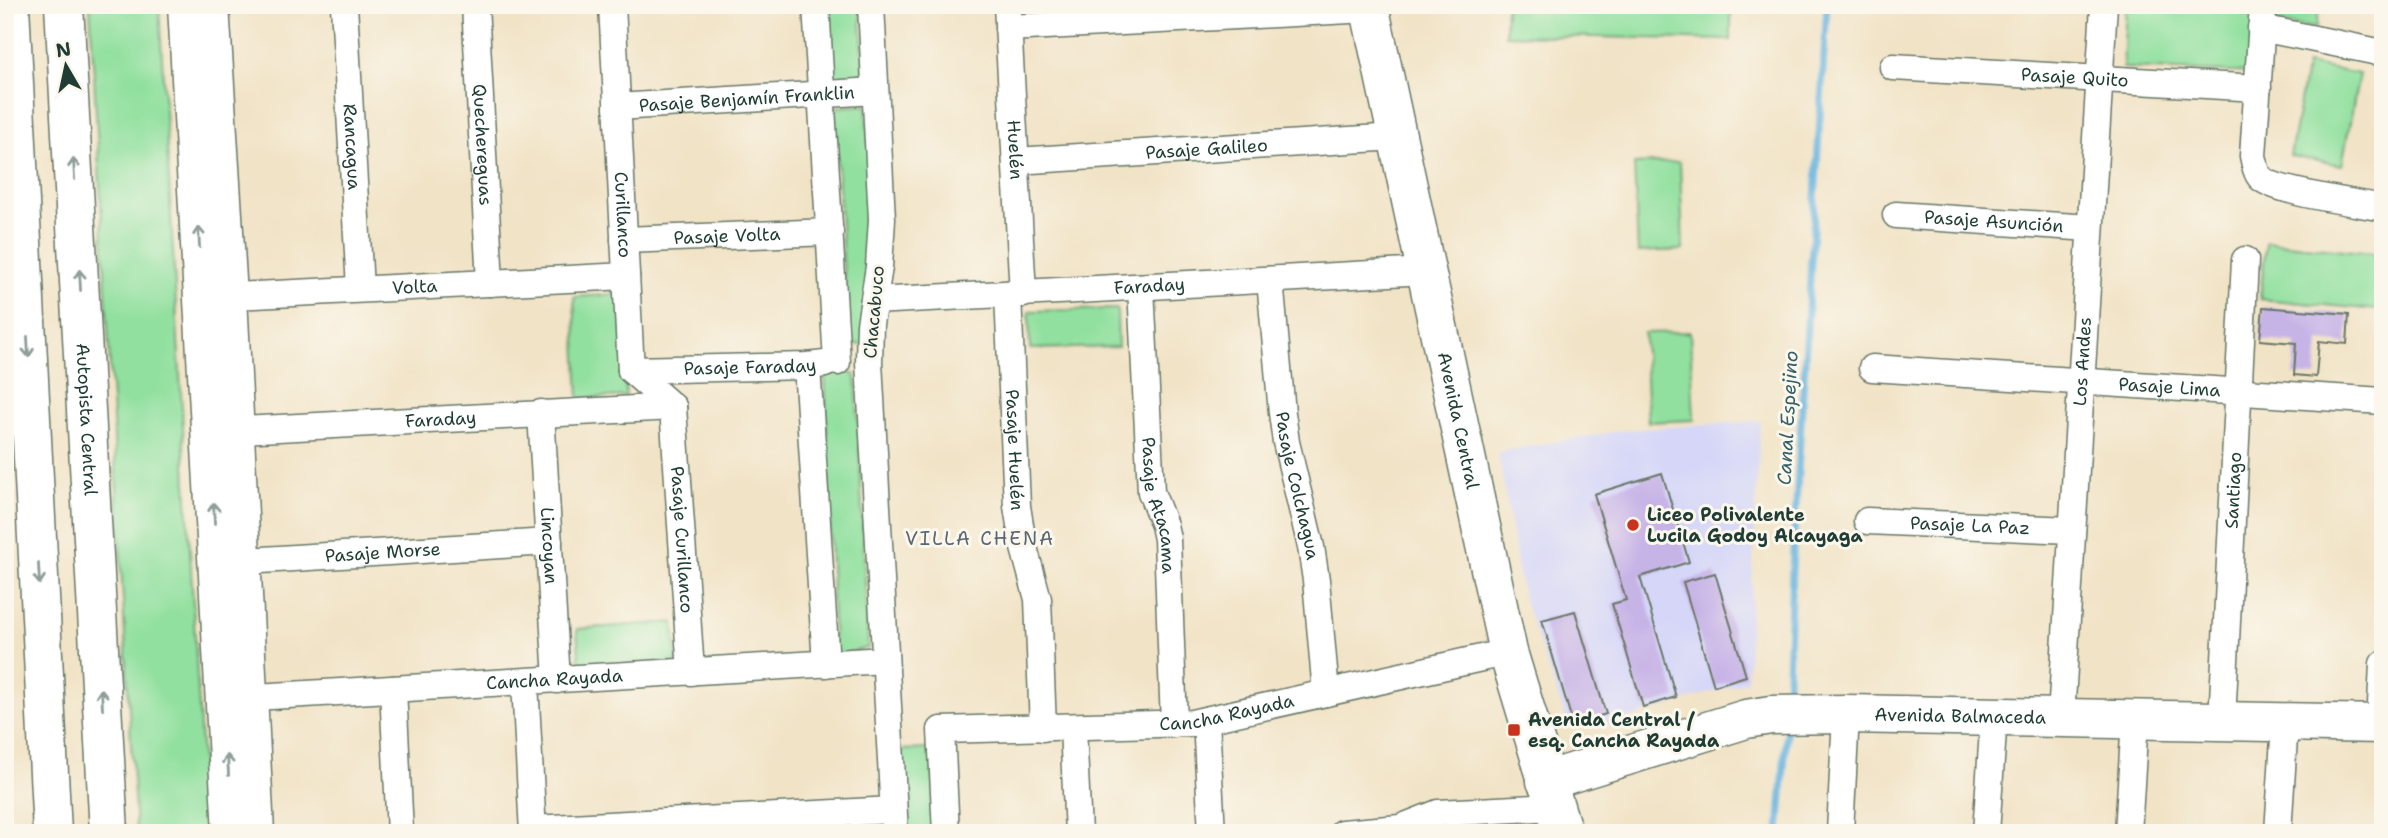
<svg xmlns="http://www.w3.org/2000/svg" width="2388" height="838" font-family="'Shantell Sans',sans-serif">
<rect width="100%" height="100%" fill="#fbf7ec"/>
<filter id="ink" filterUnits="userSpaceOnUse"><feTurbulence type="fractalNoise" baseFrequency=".0143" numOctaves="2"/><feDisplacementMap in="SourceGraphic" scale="14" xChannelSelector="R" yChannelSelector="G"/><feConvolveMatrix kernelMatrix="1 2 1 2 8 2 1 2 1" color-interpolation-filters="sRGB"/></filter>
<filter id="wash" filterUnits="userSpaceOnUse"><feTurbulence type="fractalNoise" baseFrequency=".00686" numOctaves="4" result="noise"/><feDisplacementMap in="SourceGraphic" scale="28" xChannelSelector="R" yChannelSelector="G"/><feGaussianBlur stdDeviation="1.57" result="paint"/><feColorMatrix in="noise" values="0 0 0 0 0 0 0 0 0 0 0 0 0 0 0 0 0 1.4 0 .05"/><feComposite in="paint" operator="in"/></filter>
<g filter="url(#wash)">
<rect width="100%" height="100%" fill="#f1e3c6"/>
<!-- built -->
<path fill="#d6d7f8" d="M1760,421L1747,681L1598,728L1567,722L1523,598L1498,452L1625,430Z"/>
<!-- green -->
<path fill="#91e09f" stroke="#588e6a" stroke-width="2" d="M90,5H159L206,833H136Z
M828,5H860L865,81L833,83Z
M1506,5H1731V40L1505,35Z
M2126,5H2257L2255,73L2123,68Z
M2278,5H2319L2316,28L2275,23Z
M2307,64L2359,74L2342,165L2290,156Z
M866,105L872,192L866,345L848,344L834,107Z
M1680,162L1683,250L1638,252L1634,164Z
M2266,242L2382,254L2377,310L2260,299Z
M621,294L626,396L579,399L574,297Z
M1117,309L1118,347L1030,349L1029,311Z
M1690,332L1694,420L1648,422L1644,333Z
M846,370L856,376L868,648L834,656L825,376Z
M674,622L677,662L580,670L577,629Z
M932,749L936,833H905L899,750Z"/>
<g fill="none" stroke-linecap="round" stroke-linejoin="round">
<!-- stream -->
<path stroke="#65b3df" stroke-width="7" d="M1787,703L1792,569L1827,5
M1779,833L1787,725"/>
</g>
<g id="blocks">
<!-- building -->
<path fill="#c7b4e7" d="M2263,307L2349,314L2347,344L2319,341L2316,377L2294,375L2296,343L2260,340Z
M1662,473L1689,562L1640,577L1676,697L1643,707L1612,604L1626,600L1594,494Z
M1715,573L1746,676L1714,686L1683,582Z
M1575,611L1606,714L1573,724L1542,620Z"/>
</g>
</g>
<g filter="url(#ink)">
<use href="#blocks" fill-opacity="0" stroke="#687767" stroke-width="2"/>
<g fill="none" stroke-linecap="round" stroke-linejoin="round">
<!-- street casing -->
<g stroke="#687767" stroke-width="29">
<g id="street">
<path d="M216,5L234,296L261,833"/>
<path id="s1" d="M344,5L360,289"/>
<path id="s2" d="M475,5L490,283"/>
<path id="s3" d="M612,5L631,370L673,407"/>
<path d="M816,5L837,362"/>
<path d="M871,5L882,219L879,267L870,324L869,362L895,833"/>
<path id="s4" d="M1007,5L1023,294"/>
<path d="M2263,5L2253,156C2255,163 2255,171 2260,177C2272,192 2360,203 2383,208"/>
<path d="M1008,28L1369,9"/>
<path d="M2261,28L2383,53"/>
<path id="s5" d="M1893,67L2258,88"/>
<path id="s6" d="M617,107L875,91"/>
<path id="s7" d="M1016,161L1396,137"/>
<path id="s8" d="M1896,215L2090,228"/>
<path id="s9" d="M624,240L830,232"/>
<path id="s10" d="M1270,280L1282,413L1286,442L1311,547L1316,580L1326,693"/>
<path id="s11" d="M1141,287L1151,492L1164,525L1167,539L1174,724"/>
<path id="s12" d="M1008,294L1017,506L1023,544L1038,599L1043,728"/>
<path id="s13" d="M215,297L626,276"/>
<path id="s14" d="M874,301L1426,271"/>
<path d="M807,366L826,664"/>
<path id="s15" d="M1872,368L2383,401"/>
<path id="s16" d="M631,370L807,366L825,364"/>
<path id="s17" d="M673,407L691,672"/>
<path id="s18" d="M541,413L557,680"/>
<path id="s19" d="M224,431L673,407"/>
<path id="s20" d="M1867,521L2072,530"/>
<path id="s21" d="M229,562L549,542"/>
<path d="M525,682L533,833"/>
<path d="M393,689L400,833"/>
<path id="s22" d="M237,698L885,660"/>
<path id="s23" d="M2061,718L2104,5"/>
<path d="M1206,720L1212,833"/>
<path id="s24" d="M2222,721L2245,260"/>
<path d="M2380,724L2383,664"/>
<path d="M1073,728L1078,833"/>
<path d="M533,829L893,810"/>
<path id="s25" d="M946,833L941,730L1192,723L1508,652"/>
<path d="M1342,833L1400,828L1438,813L1554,807"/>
<path d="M1840,833L1846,714"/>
<path d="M1986,833L1994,716"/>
<path d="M2128,833L2135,719"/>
<path d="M2278,833L2285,722"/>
</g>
</g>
<!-- secondary casing -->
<g stroke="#687767" stroke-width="41">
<g id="secondary">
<path d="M187,5L232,833"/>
<path id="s26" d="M1369,5L1508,652L1563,833"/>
<path id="s27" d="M1546,781L1746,719L1771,715L1846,714L2383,724"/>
</g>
</g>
<!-- highway casing -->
<g stroke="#687767" stroke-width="41">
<g id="highway">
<path d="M10,5L52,833"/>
<path id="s28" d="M64,5L109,833"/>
</g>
</g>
<!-- street -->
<use href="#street" stroke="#fff" stroke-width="26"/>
<!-- secondary -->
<use href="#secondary" stroke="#fff" stroke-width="38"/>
<!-- highway -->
<use href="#highway" stroke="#fff" stroke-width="38"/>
</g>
<!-- one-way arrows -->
<defs><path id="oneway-shaft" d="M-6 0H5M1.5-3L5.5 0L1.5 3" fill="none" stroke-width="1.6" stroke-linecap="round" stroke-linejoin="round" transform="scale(1.75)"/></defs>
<g stroke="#8f9e9a">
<use href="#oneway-shaft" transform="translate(74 169) rotate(-93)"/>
<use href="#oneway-shaft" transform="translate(199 237) rotate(-93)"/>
<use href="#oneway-shaft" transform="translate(80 280) rotate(-93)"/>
<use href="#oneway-shaft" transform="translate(28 347) rotate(87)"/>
<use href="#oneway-shaft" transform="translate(214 513) rotate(-93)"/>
<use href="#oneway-shaft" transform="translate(39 574) rotate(87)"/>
<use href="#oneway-shaft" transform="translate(102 699) rotate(-93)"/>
<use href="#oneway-shaft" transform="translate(228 765) rotate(-93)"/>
</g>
</g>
<!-- markers -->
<g fill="#c8321e" stroke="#fbf7ec" stroke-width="2.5">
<circle cx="1633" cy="525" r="7"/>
<rect x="1507" y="723" width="14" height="14" rx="3.5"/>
</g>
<g text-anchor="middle" stroke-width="6" stroke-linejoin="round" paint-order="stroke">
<!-- street labels -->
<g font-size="18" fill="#1f3d34" stroke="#fbf7ec">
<text dy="6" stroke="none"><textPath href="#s5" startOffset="182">Pasaje Quito</textPath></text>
<text dy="6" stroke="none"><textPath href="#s6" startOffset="130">Pasaje Benjamín Franklin</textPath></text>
<text dy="6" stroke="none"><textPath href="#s2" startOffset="140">Quechereguas</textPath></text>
<text dy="6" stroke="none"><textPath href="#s1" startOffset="142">Rancagua</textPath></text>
<text dy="6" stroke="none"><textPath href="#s4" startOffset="145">Huelén</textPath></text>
<text dy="6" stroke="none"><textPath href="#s7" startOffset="191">Pasaje Galileo</textPath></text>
<text dy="6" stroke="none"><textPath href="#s3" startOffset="210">Curillanco</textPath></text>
<text dy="6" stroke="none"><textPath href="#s8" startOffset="98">Pasaje Asunción</textPath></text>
<text dy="6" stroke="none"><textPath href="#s9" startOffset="103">Pasaje Volta</textPath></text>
<text dy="6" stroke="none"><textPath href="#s14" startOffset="276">Faraday</textPath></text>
<text dy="6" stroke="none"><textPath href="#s13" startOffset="200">Volta</textPath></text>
<text transform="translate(874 312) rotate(-85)" y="6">Chacabuco</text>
<text dy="6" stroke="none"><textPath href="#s23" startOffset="357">Los Andes</textPath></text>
<text dy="6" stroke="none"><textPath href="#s16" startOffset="119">Pasaje Faraday</textPath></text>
<text dy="6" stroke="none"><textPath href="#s15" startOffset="298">Pasaje Lima</textPath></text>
<text dy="6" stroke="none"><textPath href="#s19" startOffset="217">Faraday</textPath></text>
<text dy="6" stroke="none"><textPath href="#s28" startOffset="415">Autopista Central</textPath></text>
<text dy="6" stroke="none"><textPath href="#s26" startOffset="425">Avenida Central</textPath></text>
<text dy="6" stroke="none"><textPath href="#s12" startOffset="156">Pasaje Huelén</textPath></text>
<text dy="6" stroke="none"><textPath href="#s10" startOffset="208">Pasaje Colchagua</textPath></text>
<text dy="6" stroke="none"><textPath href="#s24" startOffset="231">Santiago</textPath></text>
<text dy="6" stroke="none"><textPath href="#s11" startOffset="220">Pasaje Atacama</textPath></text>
<text dy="6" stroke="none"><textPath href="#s20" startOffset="103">Pasaje La Paz</textPath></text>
<text dy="6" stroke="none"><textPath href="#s17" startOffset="133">Pasaje Curillanco</textPath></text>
<text dy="6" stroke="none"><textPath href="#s18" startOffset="133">Lincoyan</textPath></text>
<text dy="6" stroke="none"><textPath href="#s21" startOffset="154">Pasaje Morse</textPath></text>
<text dy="6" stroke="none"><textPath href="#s22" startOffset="318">Cancha Rayada</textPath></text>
<text dy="6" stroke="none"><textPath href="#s25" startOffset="390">Cancha Rayada</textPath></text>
<text dy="6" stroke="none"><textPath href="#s27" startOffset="424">Avenida Balmaceda</textPath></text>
</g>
<!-- poi labels -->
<g font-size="18" font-weight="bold" fill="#1f3d34" stroke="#fbf7ec" text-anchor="start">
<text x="1647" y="521">Liceo Polivalente<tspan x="1647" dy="21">Lucila Godoy Alcayaga</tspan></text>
<text x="1528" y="726">Avenida Central /<tspan x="1528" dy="21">esq. Cancha Rayada</tspan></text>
</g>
<!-- water labels -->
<g font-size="19" font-style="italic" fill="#346067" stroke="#fbf7ec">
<text transform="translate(1787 418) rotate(-87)" y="7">Canal Espejino</text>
</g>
<!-- neighbourhood labels -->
<g font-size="19" letter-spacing="2" fill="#5a6773" stroke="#fbf7ec">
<text x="980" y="545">VILLA CHENA</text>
</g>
</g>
<!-- margin -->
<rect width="2388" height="838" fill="none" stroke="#fbf7ec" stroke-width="28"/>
<!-- north arrow -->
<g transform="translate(66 66) rotate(351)" stroke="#fbf7ec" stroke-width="5" paint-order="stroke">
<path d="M0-5L12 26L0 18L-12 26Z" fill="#1f3d34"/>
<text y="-10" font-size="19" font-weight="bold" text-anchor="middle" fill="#1f3d34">N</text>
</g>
</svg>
